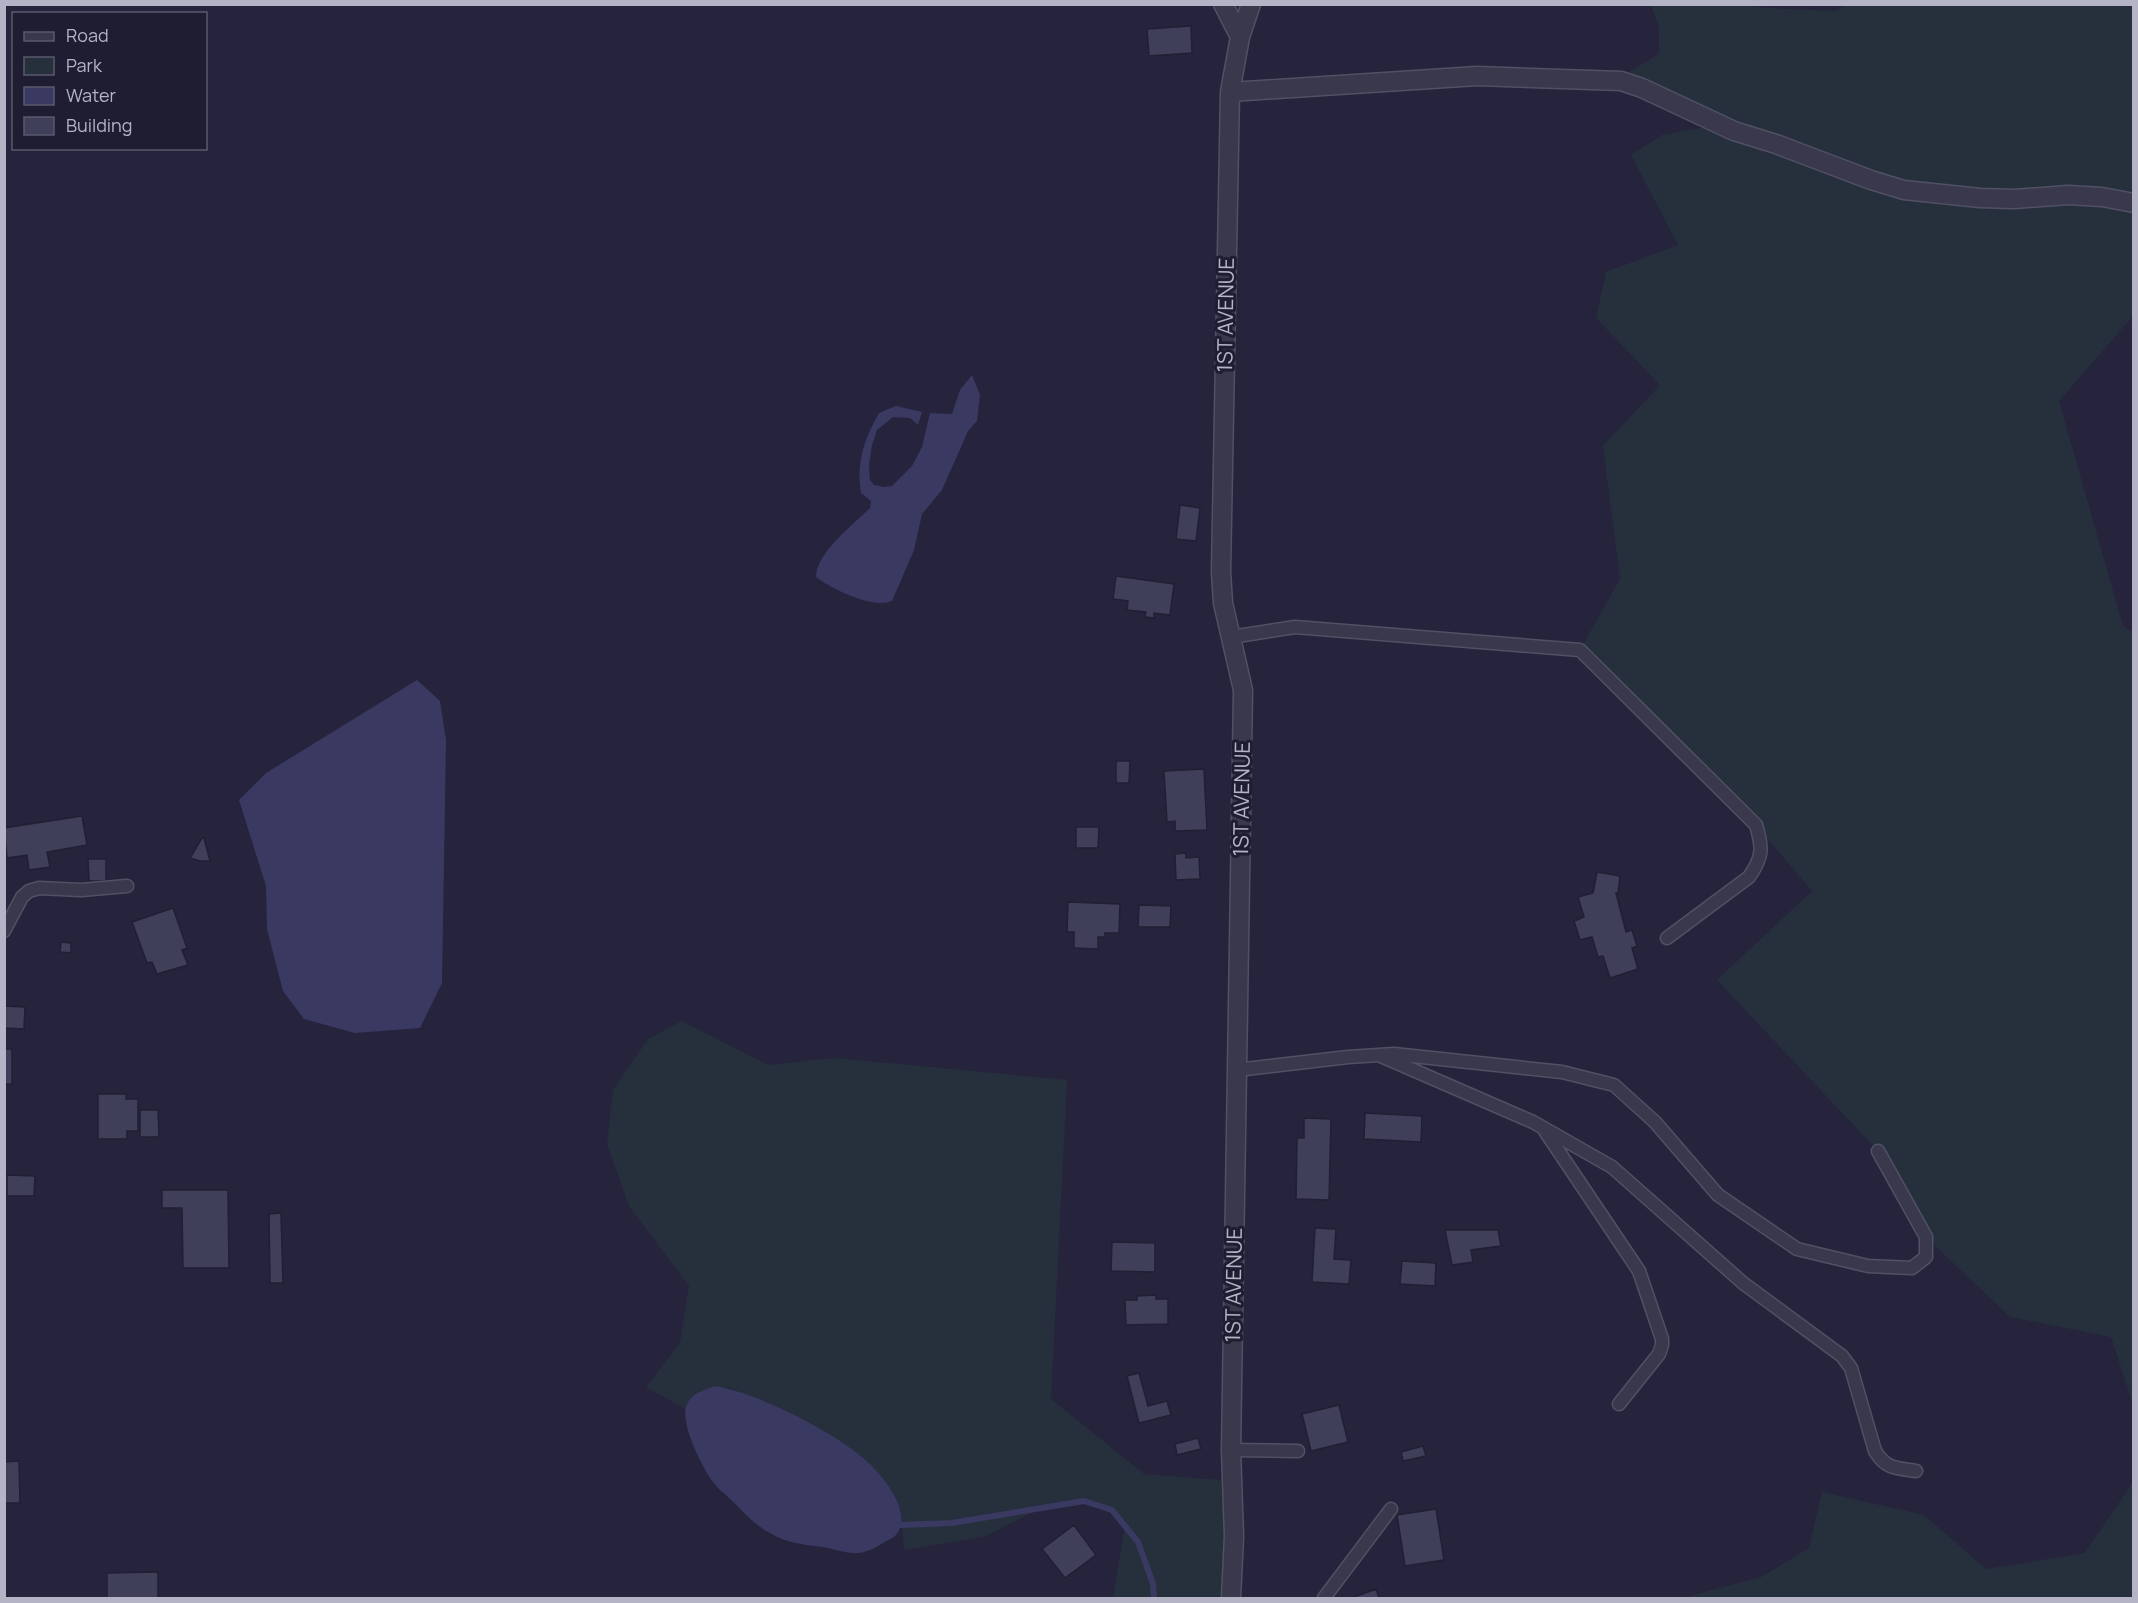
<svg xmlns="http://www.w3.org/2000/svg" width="2138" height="1603" font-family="Manrope,sans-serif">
<rect width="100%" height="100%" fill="#25243c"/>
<!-- green -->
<path fill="#26303d" d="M1739,4L1767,8L1837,11L1845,4L2133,5V316L2059,401L2123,626L2133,631V1404L2111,1337L2010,1317L1926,1237L1878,1151L1717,980L1812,891L1756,825L1580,650L1620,579L1603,446L1660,385L1596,318L1606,272L1678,245L1631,155L1662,135L1729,123L1657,89L1629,72L1659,54V28L1651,5Z
M682,1021L768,1065L834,1058L1067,1080L1051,1399L1144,1474L1232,1481L1231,1598H1113L1125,1526L1112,1510L1084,1501L1042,1507L986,1536L904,1550L901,1510L894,1494L883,1478L861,1456L821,1430L773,1405L730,1388L705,1390L686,1409L646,1387L680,1343L689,1286L629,1206L607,1144L613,1090L648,1039Z
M2133,1482V1598H1682L1761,1577L1809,1548L1822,1492L1924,1515L1986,1569L2085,1553Z"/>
<!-- water -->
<path fill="#3a3962" d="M972,375L980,395L977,421L968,431L942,490L922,514L914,550L892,601C872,609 832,589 816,577C816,553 853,525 870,508L871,501L861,493C856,463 864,439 879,413L896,406L922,412L918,425L910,418L893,417L877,430L872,445L869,465L870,480L874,485L884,487L892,486L912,466L922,447L930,413L952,414L960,390Z
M417,680L440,701L446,740L442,983L420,1028L355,1033L304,1019L283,991L267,929L266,886L239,800L266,773Z
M714,1386C754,1391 829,1430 861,1456C878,1470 917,1512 895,1536C892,1539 887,1540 883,1543C877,1547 867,1552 859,1553C848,1554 834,1549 823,1547C805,1545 786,1543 770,1533C753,1524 743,1511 729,1498C724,1493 717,1488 713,1482C702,1467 677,1419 688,1402C694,1392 704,1391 714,1386Z"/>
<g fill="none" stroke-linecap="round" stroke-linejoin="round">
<!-- stream -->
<path stroke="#3a3962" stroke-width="6" d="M901,1525L952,1523L1084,1501L1112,1510L1138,1542L1153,1584L1154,1598"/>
</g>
<!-- building -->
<path fill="#3f3f5a" stroke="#201f33" stroke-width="1.5" d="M1191,26L1192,53L1149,56L1147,29Z
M1180,505L1200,508L1196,541L1176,539Z
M1116,576L1174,584L1170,615L1154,613V618L1145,617L1146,612L1127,610L1128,601L1113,599Z
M1116,761H1130L1129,783H1116Z
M1204,769L1207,830L1175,831V821L1167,822L1164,771Z
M82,816L87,845L47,852L50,867L29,870L27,855L7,858L4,828Z
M1076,827H1099L1098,848H1076Z
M202,838H204L210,861H200L190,858Z
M1186,853V858L1199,857L1200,879L1176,880L1175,854Z
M88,859H106V881H89Z
M1597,872L1620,876L1618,893H1616L1626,932L1632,930L1637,946L1632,948L1638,969L1610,978L1603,956L1598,957L1592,937L1580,940L1574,921L1584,917L1578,897L1593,893Z
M1068,902L1120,904L1119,933H1105V937H1098V949L1074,948V932H1067Z
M1139,905L1171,906L1170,927H1138Z
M173,908L187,948L182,950L188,965L157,974L152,962L147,963L132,922Z
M61,942L71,943V953L60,952Z
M4,1006L25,1007L24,1029L4,1028Z
M4,1049H12V1084H4Z
M98,1094H126V1099H138V1131H127V1139H98Z
M140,1110H158L159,1137H140Z
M1365,1113L1422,1116L1421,1142L1364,1139Z
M1304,1118L1331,1119L1329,1200L1296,1199L1297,1138H1304Z
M7,1175L35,1176L34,1196H7Z
M162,1190H228L229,1268H183L182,1208H162Z
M281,1213L283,1283H270L269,1214Z
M1315,1228L1336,1229L1334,1259L1351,1260L1349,1284L1312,1282Z
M1445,1230H1498L1501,1246L1471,1250L1473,1262L1452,1265Z
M1112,1242L1155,1243V1272L1111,1271Z
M1402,1261L1436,1263L1435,1286L1400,1284Z
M1156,1295V1299H1168V1324L1126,1325L1125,1300H1137V1296Z
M1139,1373L1148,1406L1167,1401L1171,1415L1139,1423L1127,1376Z
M1339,1405L1348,1442L1311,1451L1302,1414Z
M1198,1438L1201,1449L1177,1455L1175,1444Z
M1423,1446L1426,1456L1403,1461L1401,1452Z
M19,1461L20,1503H4V1462Z
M1436,1509L1444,1560L1405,1566L1397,1515Z
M1074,1525L1096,1555L1065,1578L1042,1549Z
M158,1572V1598H107V1573Z
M1376,1589L1379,1598H1354V1597Z"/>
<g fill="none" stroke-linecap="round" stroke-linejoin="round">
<!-- service casing -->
<g stroke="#515064" stroke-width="15">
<path id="service" d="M1231,637L1295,627L1580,650L1756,825C1763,848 1763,857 1749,877L1667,938
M4,931L22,897L29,891L39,888L81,890L127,886
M1381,1056L1533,1122L1612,1167L1743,1283L1842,1356L1851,1368L1875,1451C1886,1469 1896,1468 1916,1471
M1237,1070L1348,1057L1394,1054L1562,1072L1614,1085L1655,1122L1718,1195L1797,1249L1868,1266L1912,1268L1926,1257V1237L1878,1151
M1545,1131L1639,1271L1662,1339V1345L1659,1354L1619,1404
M1231,1450L1298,1451
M1324,1598L1391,1509"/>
</g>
<!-- minor casing -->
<g stroke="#515064" stroke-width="21">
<path id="minor" d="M1223,4L1240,37
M1230,92L1477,76L1621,81L1642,88L1734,131L1776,144L1871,180L1904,190L1980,198L2014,199L2068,195L2102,197L2134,203
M1231,1598L1234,1536L1231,1450L1243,690L1223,603L1221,572L1230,92L1240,37L1251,4"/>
</g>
<!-- service -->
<use href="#service" stroke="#39384c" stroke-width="12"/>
<!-- minor -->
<use href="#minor" stroke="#39384c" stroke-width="18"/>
</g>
<g text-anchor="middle" stroke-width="6" stroke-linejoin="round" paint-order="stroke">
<!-- street labels -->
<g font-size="21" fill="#b5b4c7" stroke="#1e1d31">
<text transform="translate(1226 315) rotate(-89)" y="7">1ST AVENUE</text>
<text transform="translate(1242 799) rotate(-89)" y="7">1ST AVENUE</text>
<text transform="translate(1234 1285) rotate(-89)" y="7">1ST AVENUE</text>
</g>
</g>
<!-- border -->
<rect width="2138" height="1603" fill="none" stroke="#b5b4c7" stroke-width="12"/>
<!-- legend -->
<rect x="12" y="12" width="195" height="138" fill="#1e1d31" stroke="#5a596d" stroke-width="1.5"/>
<rect x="24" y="32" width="30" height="9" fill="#39384c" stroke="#5a596d" stroke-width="1.5"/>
<text x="66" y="42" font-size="18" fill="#b5b4c7">Road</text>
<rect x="24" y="57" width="30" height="18" fill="#26303d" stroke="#5a596d" stroke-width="1.5"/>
<text x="66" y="72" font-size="18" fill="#b5b4c7">Park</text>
<rect x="24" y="87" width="30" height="18" fill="#3a3962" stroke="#5a596d" stroke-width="1.5"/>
<text x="66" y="102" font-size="18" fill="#b5b4c7">Water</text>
<rect x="24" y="117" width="30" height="18" fill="#3f3f5a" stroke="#5a596d" stroke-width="1.5"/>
<text x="66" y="132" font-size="18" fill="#b5b4c7">Building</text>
</svg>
